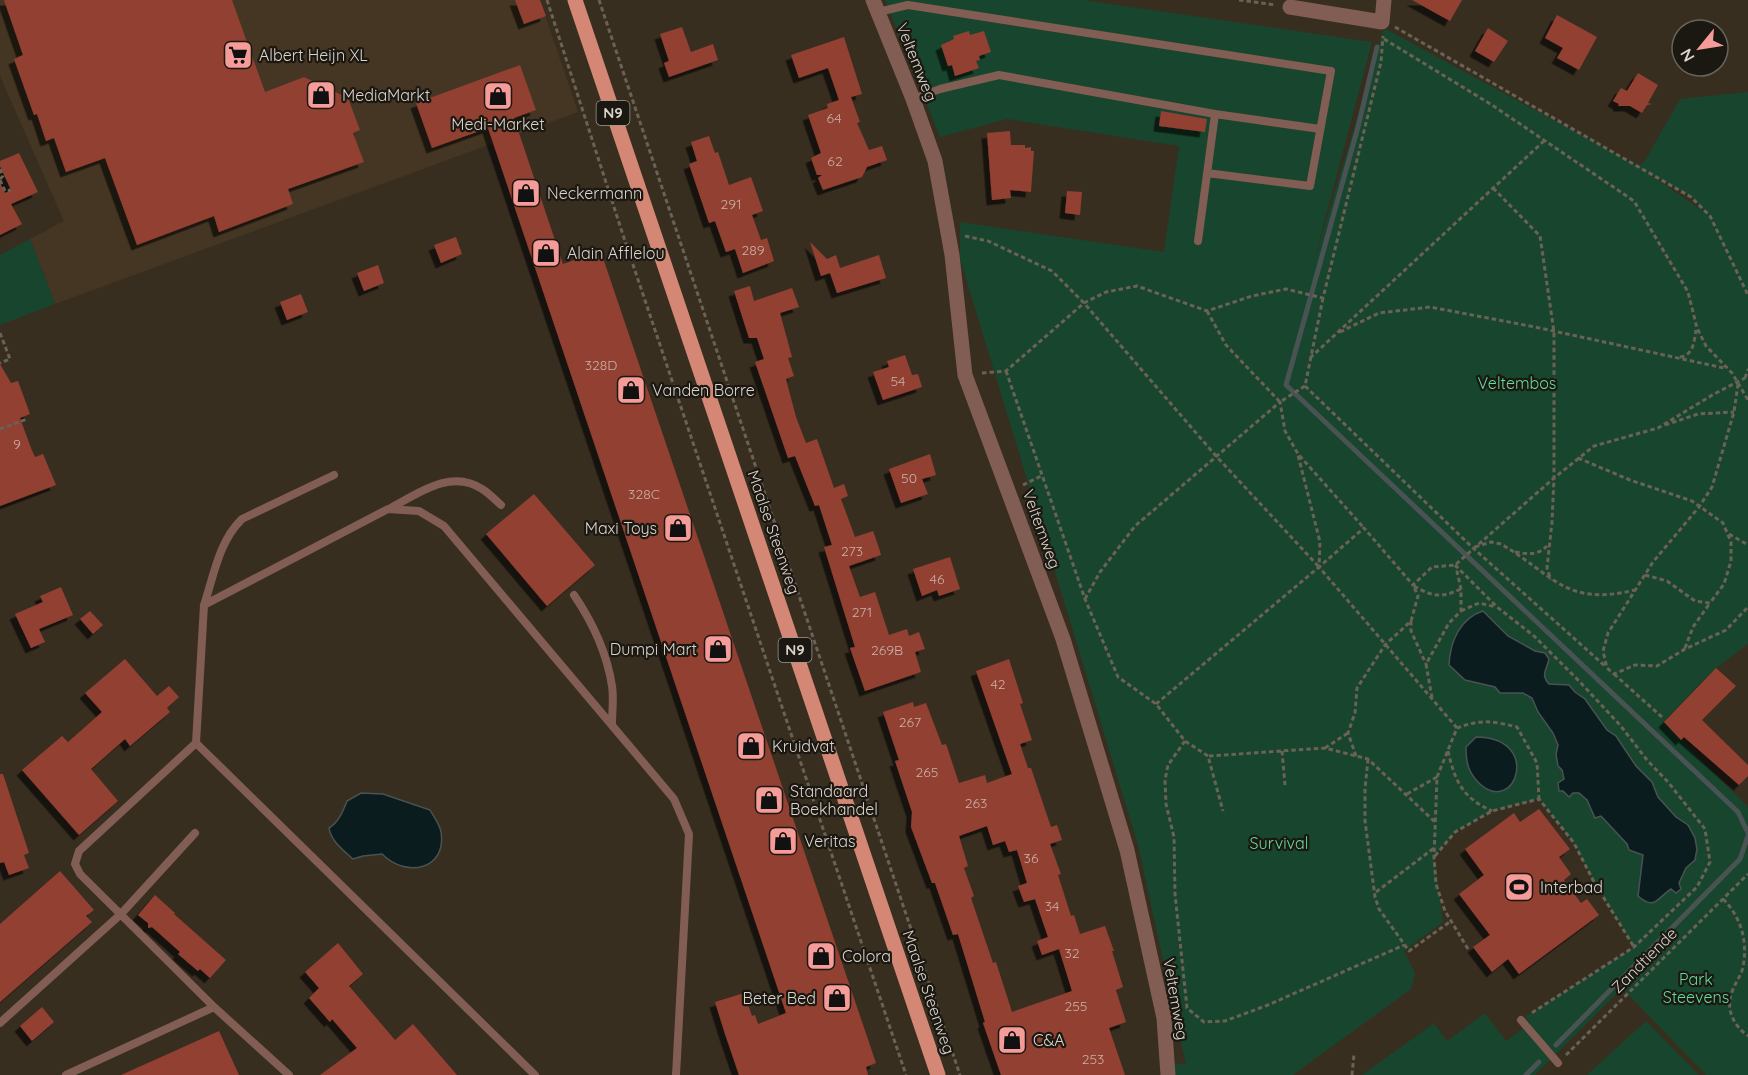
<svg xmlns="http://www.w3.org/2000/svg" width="1748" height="1075" font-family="Quicksand,sans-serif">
<defs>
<filter id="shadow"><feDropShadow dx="-5.5" dy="5.5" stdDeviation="0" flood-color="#0009"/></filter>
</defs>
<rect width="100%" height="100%" fill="#382e20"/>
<!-- built -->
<path fill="#443623" d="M0,0H540L578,112L55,304L30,239L64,221L0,76Z"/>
<!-- green -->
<path fill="#18452d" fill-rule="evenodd" d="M885,0H1083L1372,42L1314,261L1384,28L1638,166L1644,162L1680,99L1748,92V644L1716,668L1664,722L1748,807V1075H1706L1622,988L1535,1075H1362L1434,1023L1447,1041L1485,1013L1506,1041L1530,1024L1525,1017L1634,947L1594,882L1574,843L1539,799L1492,811L1455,832L1434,857L1443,922L1404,951L1415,973L1411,989L1293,1075H1173L1172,1067L1175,1063L1186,1065L1138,845L960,259V222L1164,252L1179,146L1007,119L940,137ZM1649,173L1691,197L1706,213L1649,174ZM1489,615L1508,636L1535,651L1548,667C1543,674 1543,677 1549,684L1569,685L1585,699L1607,730L1616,736L1631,757L1636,766L1652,782L1658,797L1676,817L1688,825L1695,860L1686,869L1679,883L1654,903L1639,897L1643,855L1627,844L1601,816L1595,818L1587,800L1579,793L1562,791L1564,779L1558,745L1553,733L1538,712L1532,698L1524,693H1500L1495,687L1449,665L1452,645Z
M30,239L55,304L0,325V255Z
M1646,1021L1699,1075H1587Z"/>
<!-- water -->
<path fill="#0b1c1f" stroke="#495353" stroke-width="1.5" d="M1483,611L1508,636L1535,651L1545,653L1549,659C1547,670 1540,674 1549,684L1569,685L1575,692L1585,699L1607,730L1616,736L1636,766L1652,782L1658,797L1676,817L1688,825L1695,838L1697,849L1695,860L1686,868L1679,883L1681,889L1676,893L1671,889C1657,898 1655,911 1638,896L1643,855L1629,850L1627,844L1601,816L1595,818L1587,800L1579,793H1573L1569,797L1563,791H1559L1558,783L1564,779L1562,770L1558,766L1556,754L1558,745L1553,733L1538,712L1532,698L1523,693H1500L1495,687L1465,680L1449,665C1450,642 1460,618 1483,611Z
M1476,737C1542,737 1516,816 1480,784C1468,773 1466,762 1466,747Z
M361,793L383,794L430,810C434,817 440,825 441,832C447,869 407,879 382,854L363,856L353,859C343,850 331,841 329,828C339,822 343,811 347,801Z"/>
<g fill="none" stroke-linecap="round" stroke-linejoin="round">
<!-- stream -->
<path stroke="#495353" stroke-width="5" d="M1377,47L1358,127L1286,385L1738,812L1748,833
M1556,1045L1740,859L1748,836
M1526,1075L1539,1062"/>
</g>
<!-- building -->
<path fill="#923f32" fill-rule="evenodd" filter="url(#shadow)" d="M4,0H232L265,92L304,77L348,98L360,130L353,133L364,162L288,189L293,204L219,232L214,216L137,245L105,158L66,172L54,138L46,141L37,114L34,115L14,59L23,55Z
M515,0H540L546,16L524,24Z
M1412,0H1462L1450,21Z
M1557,15L1597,37L1579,70L1557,58L1563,48L1545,38Z
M682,27L691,52L713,44L718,60L669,77L664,63L669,61L660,34Z
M1488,28L1508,41L1494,62L1475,51Z
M969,31L970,35L984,31L991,52L979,56L980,60L976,61L979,68L955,76L952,65L948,66L941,45L954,39L953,36Z
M844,37L862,94L851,97L860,122L857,123L869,150L882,146L887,160L867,167L862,177L823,190L818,178L822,175H817L811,158L821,153L808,115L828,108L827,104L839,100L828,68L799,78L791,55Z
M520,65L536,110L514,118L563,264L594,253L603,258L876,1063L866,1067L868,1075H739L725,1034L715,1002L744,993L752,1016L755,1015L758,1024L786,1013L488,128L432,148L416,103Z
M1638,73L1658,85L1648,103L1652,104L1647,105L1642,113L1630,106H1618L1619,104L1613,101L1621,88L1627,91Z
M1161,111L1207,119L1205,132L1159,126Z
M1010,131L1011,145H1025V148L1031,147V151H1034L1031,192L1010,190L1011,198L992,200L987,133Z
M709,136L715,153L718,152L729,185L751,177L763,211L752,215L761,240L767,238L774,261L743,273L735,249L726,252L715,221L709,223L689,164L697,161L691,142Z
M19,153L38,192L11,204L22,224L0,235V183L5,193L11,190L0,166V161Z
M1067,191L1082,192L1080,215L1065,213Z
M456,237L462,254L441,263L434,245Z
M810,242L827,259L836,255L840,268L879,255L886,278L837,293L830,273L821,276Z
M378,265L384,283L364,291L357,273Z
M750,286L754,301L792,288L799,307L780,313L792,357L788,358L794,376L786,379L796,417L806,443L817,439L834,488L844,484L848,496L841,499L855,537L873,531L878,545L881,555L849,566L860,597L875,592L889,635L907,629L909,636L919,632L925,649L915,652L921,672L865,691L850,648L855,647L824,547L832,545L819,505L815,506L795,456L788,458L755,362L764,359L757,338H749L734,291Z
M301,294L308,312L287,320L280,302Z
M905,355L912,375L918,374L922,387L883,400L873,372L889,367L887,361Z
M0,364L11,383L18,381L30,414L20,418L31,448L35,457L43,454L56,485L0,506Z
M930,454L936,475L922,479L928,494L901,503L889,469Z
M534,494L595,565L547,606L486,534Z
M950,557L960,589L939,596L937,590L922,596L913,569Z
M61,587L73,615L39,629L45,642L31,648L15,614L43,602L40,596Z
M90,611L103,625L93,634L80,619Z
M125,659L157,696L169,686L179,697L167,708L170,712L130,746L125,739L91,769L118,801L79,835L22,770L62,736L68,742L102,712L85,693Z
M1009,659L1023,703L1020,704L1032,740L1020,744L1028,768H1031L1051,827L1057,825L1062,840L1050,844L1061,874L1058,875L1071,916L1074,915L1080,934L1105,926L1114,951H1112L1123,987L1116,990L1126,1022L1109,1028L1125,1075H1001L983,1023L985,1022L958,934L953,935L935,883H932L911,827L912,812L895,761L899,760L883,712L913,702L914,707L926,703L942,745L946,744L959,783L985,775L987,783L1012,774L976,671ZM987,826L993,845L1005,841L1009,852L1017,850L1027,883L1018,886L1024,902L1035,899L1048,937L1037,941L1042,955L1059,949L1072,991L1012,1012L996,962L993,963L971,898L974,896L964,868L968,866L959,836Z
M1716,668L1736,686L1702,720L1748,765V776L1739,785L1684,737L1681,740L1664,722Z
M0,774H3L29,853L24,855L29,868L9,875L4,862L0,863Z
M1539,809L1570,849L1559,857L1571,874L1564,880L1581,903L1587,899L1599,915L1519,974L1508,959L1492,972L1473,947L1490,935L1459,894L1484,875L1465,849L1514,813L1520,822Z
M60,871L94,910L86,916L92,922L0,1002V924Z
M155,895L175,913L174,914L226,960L210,978L200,969L198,971L178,954L180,952L152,927L148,928V923L138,915Z
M338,943L363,974L349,986L395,1040L413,1024L457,1075H320L357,1048L332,1019L330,1022L309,998L319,988L305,972Z
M42,1007L54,1022L32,1041L20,1026Z
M219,1031L239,1075H121Z"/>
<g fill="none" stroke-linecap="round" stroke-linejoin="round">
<!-- path -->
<path stroke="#6b6256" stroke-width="3" stroke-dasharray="4.5 3" stroke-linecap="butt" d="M547,0L623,235L906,1075
M599,0L960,1075
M1239,0L1276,5
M1395,27L1691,197L1710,216L1748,295
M1384,39L1492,105L1634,201L1688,292L1697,328L1706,346L1732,373L1748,400
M0,169L3,176L0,179
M0,180L5,191L11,190
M1493,188L1540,236L1554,332V478L1552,522L1547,568L1551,580
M965,236L988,241L1052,271L1084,303L1216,456L1319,567
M1207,311L1226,345L1280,402L1305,386L1323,298
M1340,332L1379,313L1430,307L1535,327L1724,368
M0,333L10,359L0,363
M1680,357C1694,355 1694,341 1696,330
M1310,358L1545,140
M1006,371L1085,599L1118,677L1156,704L1185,741L1208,756L1223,811
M982,373L1006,371L1084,303L1106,292L1137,286L1207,311L1252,296L1286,289L1323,298L1381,62L1383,36
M1745,378L1748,369
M1738,384L1734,412L1712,487L1699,507L1653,562L1608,633L1603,651L1607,668L1614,674L1635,665L1657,666L1685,649L1726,630L1748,607
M1305,386L1473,548L1606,667
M1665,425L1698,414L1734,412
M0,429L27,419
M1578,458L1630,480L1692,501L1723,523L1731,542V561L1724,584L1710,603L1695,601L1667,581L1645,575
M1023,485L1043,475
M1729,534L1748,545
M1475,547L1491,542L1501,544C1554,575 1565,607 1635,590
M1515,552C1528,554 1537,556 1547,546
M1455,565L1497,607L1534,636L1579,681L1620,725L1647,760L1668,782L1705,829L1710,862L1697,887L1634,947L1530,1014
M1414,586C1433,597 1441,598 1461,589
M1085,599L1100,572L1135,526L1280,402L1285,431L1298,454L1364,528
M1461,611L1479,603L1496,607
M1411,621V631L1426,664
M1685,648L1693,627L1710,603
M1614,674L1662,717
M1432,698L1426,664L1449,623L1461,611V589L1456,567
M1156,704L1319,567L1320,542L1298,455
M1457,728L1319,567L1364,528L1413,585L1432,567L1455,565L1554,478L1594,446L1658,428L1714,394L1745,378L1748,379
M1185,741L1168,765L1165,780L1166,804L1174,837L1175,894L1187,1008L1204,1022L1225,1021L1268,1005L1404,945
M1325,748L1348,733
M1282,751L1285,785
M1448,751C1455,782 1463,798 1492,811
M1209,756L1325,748L1368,759L1435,822
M1356,756L1348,733L1355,713L1357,688L1385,645L1411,621L1418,596L1413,585
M1368,759L1365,789V821L1375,897L1379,909L1409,951L1451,921
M1407,794L1437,777
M1435,856L1455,832L1492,811L1539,799L1574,843L1594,882L1634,947
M1376,892L1434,848
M1723,899C1741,917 1748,941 1743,967C1741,976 1735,983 1732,992C1725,1009 1734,1026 1748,1036
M1468,949L1445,911L1436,884L1434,857L1437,777L1457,728C1481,719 1492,721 1517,727L1537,763L1539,799
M1566,1055L1748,874
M1352,1075L1354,1054"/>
<!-- lane -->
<path stroke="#825d53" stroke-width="8" d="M878,12L908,5L1331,71L1310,186L1207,173
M913,99L940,89L999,75L1215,114L1198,241
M1215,114L1320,129
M389,509C417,494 451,468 482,489C489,493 495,500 501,505
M574,595C593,623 607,653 612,686C614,698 612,712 612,724
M204,605C214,575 219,541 242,519L334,475
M196,743L79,851L75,864L80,874L214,1007
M1521,1020L1558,1063
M0,1023L121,914L195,833
M66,1075L214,1007L289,1075
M535,1075L196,743L204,605L388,509L419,511L444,526L674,799L689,834L676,1075"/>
<!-- street -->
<path stroke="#825d53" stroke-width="15" d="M873,0L913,99L935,161L952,255L965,375L1063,639L1127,850L1164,1018L1168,1075
M1290,7L1382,22L1384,0"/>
<!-- primary -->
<path stroke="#d38774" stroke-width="15" d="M575,0L938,1075"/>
</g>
<!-- icons -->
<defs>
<g id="supermarket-square" transform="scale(1.5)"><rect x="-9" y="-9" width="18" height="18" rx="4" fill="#f59b98" stroke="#1b1711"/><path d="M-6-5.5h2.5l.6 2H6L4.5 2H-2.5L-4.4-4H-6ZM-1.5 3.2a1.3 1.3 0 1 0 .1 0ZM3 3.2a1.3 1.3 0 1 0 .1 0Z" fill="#111"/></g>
<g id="shop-square" transform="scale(1.5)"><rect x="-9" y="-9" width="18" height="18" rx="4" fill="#f59b98" stroke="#1b1711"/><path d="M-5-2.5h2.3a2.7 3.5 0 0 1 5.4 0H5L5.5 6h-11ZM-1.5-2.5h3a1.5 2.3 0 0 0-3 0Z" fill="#111"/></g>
<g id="stadium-square" transform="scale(1.5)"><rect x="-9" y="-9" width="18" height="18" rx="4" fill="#f59b98" stroke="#1b1711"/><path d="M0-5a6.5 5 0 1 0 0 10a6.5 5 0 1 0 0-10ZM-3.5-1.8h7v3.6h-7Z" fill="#111"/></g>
</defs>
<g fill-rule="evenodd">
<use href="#supermarket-square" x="238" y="55"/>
<use href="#shop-square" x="321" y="95"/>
<use href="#shop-square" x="498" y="96"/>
<use href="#shop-square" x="526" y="193"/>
<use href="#shop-square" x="546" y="253"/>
<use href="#shop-square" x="631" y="390"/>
<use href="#shop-square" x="678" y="528"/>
<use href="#shop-square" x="718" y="649"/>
<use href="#shop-square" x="751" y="746"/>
<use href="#shop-square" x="769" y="800"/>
<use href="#shop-square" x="783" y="841"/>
<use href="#stadium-square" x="1519" y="887"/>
<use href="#shop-square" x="821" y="956"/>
<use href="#shop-square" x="837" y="998"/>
<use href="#shop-square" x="1012" y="1040"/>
</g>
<g text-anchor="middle" stroke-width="4.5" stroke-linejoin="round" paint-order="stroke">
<!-- number labels -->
<g font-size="14" fill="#c9afa6">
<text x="834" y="123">64</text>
<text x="835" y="166">62</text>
<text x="731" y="209">291</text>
<text x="753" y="255">289</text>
<text x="601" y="370">328D</text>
<text x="898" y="386">54</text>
<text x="17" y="449">9</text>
<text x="909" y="483">50</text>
<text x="644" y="499">328C</text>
<text x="852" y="556">273</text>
<text x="937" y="584">46</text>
<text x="862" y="617">271</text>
<text x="887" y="655">269B</text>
<text x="998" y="689">42</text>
<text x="910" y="727">267</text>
<text x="927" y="777">265</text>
<text x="976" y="808">263</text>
<text x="1031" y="863">36</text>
<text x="1052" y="911">34</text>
<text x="1072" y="958">32</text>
<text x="1076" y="1011">255</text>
<text x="1093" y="1064">253</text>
</g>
<!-- shield labels -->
<g fill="#1b1711" stroke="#a19b94" stroke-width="1.5">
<rect x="596.5" y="101" width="33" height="24" rx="4.5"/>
<rect x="778.5" y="638" width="33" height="24" rx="4.5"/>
</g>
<g font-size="15" font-weight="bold" fill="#dbd4cc">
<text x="613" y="118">N9</text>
<text x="795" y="655">N9</text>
</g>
<!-- poi labels -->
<g font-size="16" fill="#dbd4cc" stroke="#1b1711" text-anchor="start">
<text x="259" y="61">Albert Heijn XL</text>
<text x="342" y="101">MediaMarkt</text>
<text x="498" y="130" text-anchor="middle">Medi-Market</text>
<text x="547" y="199">Neckermann</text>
<text x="567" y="259">Alain Afflelou</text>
<text x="652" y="396">Vanden Borre</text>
<text x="657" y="534" text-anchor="end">Maxi Toys</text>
<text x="697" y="655" text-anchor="end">Dumpi Mart</text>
<text x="772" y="752">Kruidvat</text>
<text x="790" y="797">Standaard<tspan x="790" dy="18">Boekhandel</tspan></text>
<text x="804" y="847">Veritas</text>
<text x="1540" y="893">Interbad</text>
<text x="842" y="962">Colora</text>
<text x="816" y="1004" text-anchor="end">Beter Bed</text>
<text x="1033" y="1046">C&amp;A</text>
</g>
<!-- street labels -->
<g font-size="16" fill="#dbd4cc" stroke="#1b1711">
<text transform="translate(917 62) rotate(68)" y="6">Veltemweg</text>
<text transform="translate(1042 529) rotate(70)" y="6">Veltemweg</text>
<text transform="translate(774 532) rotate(71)" y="6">Maalse Steenweg</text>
<text transform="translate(1644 960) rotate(-45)" y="6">Zandtiende</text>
<text transform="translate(929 992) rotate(71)" y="6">Maalse Steenweg</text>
<text transform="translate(1176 999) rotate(80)" y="6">Veltemweg</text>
</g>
<!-- park labels -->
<g font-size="16" fill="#62de9d" stroke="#1b1711">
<text x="1517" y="389">Veltembos</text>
<text x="1279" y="849">Survival</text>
<text x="1696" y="985">Park<tspan x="1696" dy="18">Steevens</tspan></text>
</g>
</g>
<!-- north arrow -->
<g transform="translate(1700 48) rotate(240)"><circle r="28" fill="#1b1711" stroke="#68635c" stroke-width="1.5"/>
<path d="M0-4.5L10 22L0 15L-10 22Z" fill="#f59b98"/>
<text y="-9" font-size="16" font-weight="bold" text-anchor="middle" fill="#dbd4cc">N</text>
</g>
</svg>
